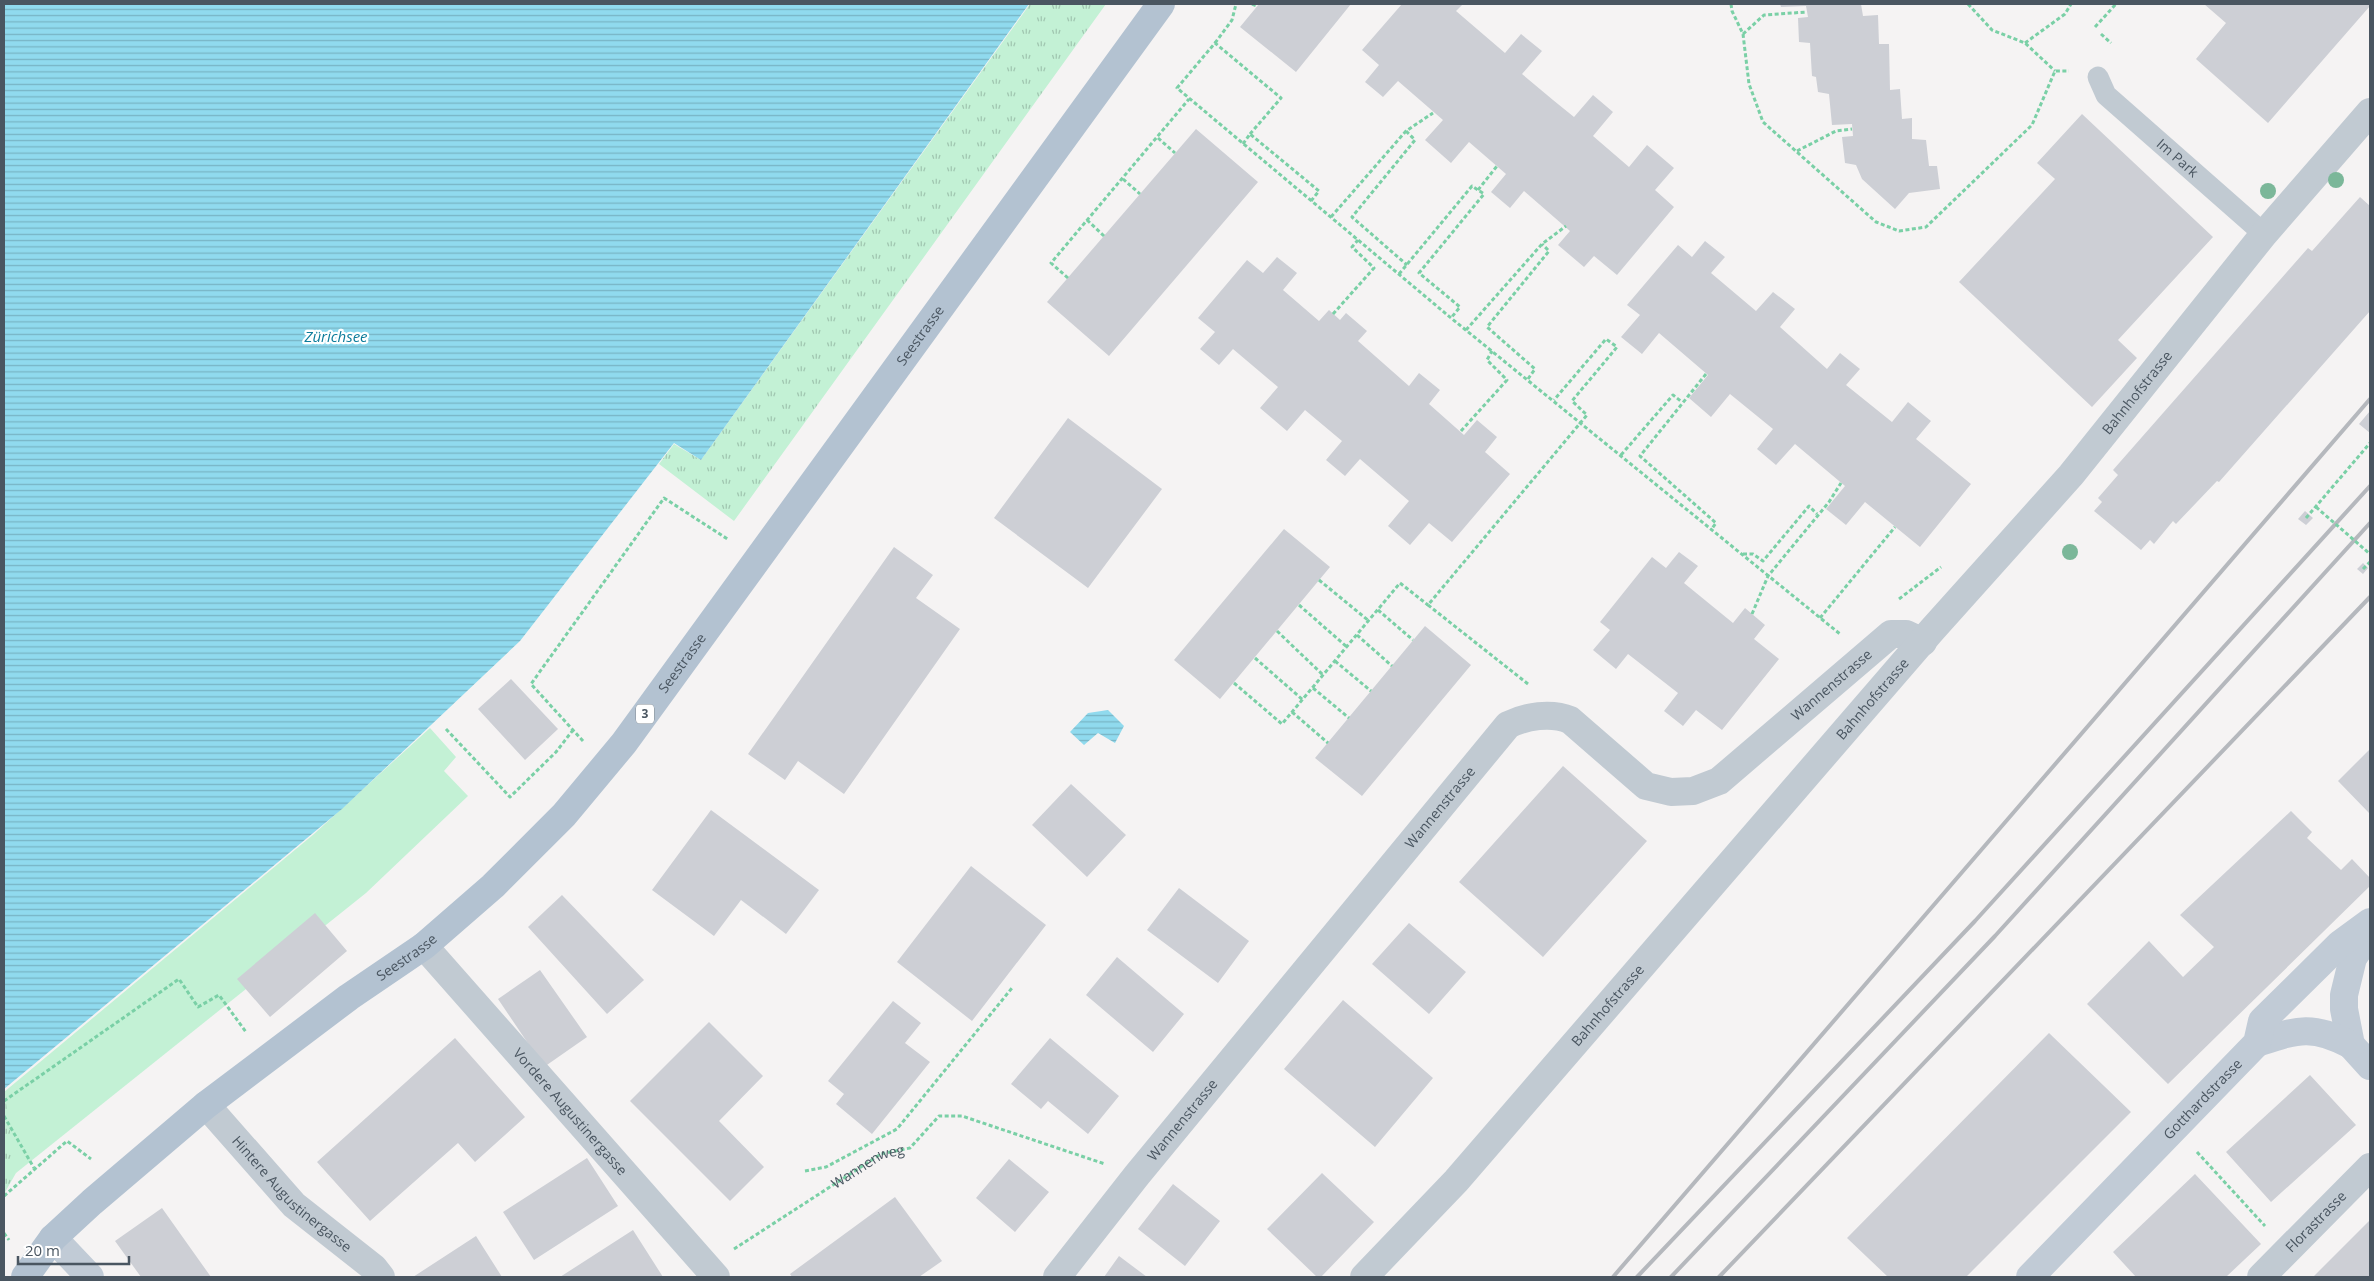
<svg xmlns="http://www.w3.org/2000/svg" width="2374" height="1281" font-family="'Open Sans',sans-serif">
<defs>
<pattern id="park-tufts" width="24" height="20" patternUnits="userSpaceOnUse" patternTransform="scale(1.25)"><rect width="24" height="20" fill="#c3f1d5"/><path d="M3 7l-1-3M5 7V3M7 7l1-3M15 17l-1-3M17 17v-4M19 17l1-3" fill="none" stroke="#a0c6b0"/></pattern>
<pattern id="water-rules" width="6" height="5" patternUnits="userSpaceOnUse" patternTransform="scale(1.25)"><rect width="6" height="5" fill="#90daee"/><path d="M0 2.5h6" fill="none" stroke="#78b4c4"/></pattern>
</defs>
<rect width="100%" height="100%" fill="#f5f3f3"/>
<!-- grass -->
<path fill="#c3f1d5" d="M430,728L456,757L444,771L468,796L366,893L16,1173L4,1155V1092L314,834Z"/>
<!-- park -->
<path fill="url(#park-tufts)" d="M1030,4H1106L734,521L659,464L674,444L701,460Z
M4,1089L16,1173L4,1194Z"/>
<!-- water -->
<path fill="url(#water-rules)" d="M4,4H1029L701,460L674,443L520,641L342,809L4,1089Z
M1108,710L1124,726L1115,743L1098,733L1084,745L1070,732L1088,713Z"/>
<!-- building -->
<path fill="#cdcfd5" d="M1259,4H1351L1296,72L1240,27Z
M1402,4H1463L1456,11L1505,53L1521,34L1542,51L1522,74L1553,100L1574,117L1593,95L1613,112L1593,136L1629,167L1647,145L1674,168L1655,190L1674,207L1617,275L1594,256L1584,267L1558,245L1570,231L1524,191L1510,208L1491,192L1506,174L1469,142L1451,163L1425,140L1443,120L1398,81L1383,97L1365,82L1379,65L1362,50Z
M1780,4H1861L1863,16L1878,15L1879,44H1889L1890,90L1900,89L1902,119L1912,118V139L1926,140L1929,166H1937L1940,189L1909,193L1895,209L1862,179L1856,165L1845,163L1842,137L1853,136L1852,124L1832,125L1829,94L1818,92L1816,77L1812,76L1810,43L1799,42L1798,18L1808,17L1806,6L1781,7Z
M2204,4H2370V6L2268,123L2196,59L2226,23Z
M2082,114L2213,237L2118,340L2137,358L2092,407L1959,282L2055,179L2037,163Z
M1196,129L1258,182L1109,356L1047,302Z
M2360,197L2370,206V311L2219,482L2217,481L2176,524L2173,521L2154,544L2150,540L2141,550L2094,511L2102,502L2098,498L2118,475L2113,470L2308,248L2312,251Z
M1705,241L1725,257L1711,273L1756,311L1773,292L1795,309L1780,327L1827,369L1840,353L1860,369L1846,385L1892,422L1908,402L1931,421L1916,439L1971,484L1920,547L1865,502L1846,525L1826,509L1845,486L1795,444L1776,465L1757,449L1773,429L1730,394L1711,417L1689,398L1708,375L1659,333L1642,354L1621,337L1640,315L1627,305L1678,245L1692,257Z
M1277,257L1297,273L1283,290L1319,321L1329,310L1340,320L1346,313L1367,331L1358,341L1409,386L1419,373L1440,390L1429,404L1464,435L1477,420L1497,437L1485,452L1510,474L1452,542L1429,523L1410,545L1388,526L1409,501L1360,459L1345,476L1326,460L1342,441L1305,410L1287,431L1260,408L1278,387L1233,349L1219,365L1200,349L1215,332L1198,318L1247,260L1263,273Z
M2370,411V433L2359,424Z
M1068,418L1162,489L1088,588L994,518Z
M2305,511L2313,518L2306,525L2298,519Z
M1284,529L1330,567L1220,699L1174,660Z
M894,547L933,575L916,598L960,629L844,794L798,761L785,780L748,754Z
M1679,552L1698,566L1684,583L1733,623L1745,608L1765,625L1754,639L1779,659L1722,730L1696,710L1683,726L1664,711L1678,693L1628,654L1616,669L1593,650L1610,630L1600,622L1652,557L1666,568Z
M2363,563L2368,568L2363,574L2357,569Z
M1425,626L1471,665L1362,796L1315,758Z
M511,679L558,729L525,760L478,709Z
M2370,749V814L2338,781Z
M1563,766L1647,841L1543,957L1459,882Z
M1071,784L1126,835L1087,877L1032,825Z
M711,810L819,890L786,934L741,900L714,936L652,890Z
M2291,811L2312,832L2307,838L2341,870L2352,859L2370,878V886L2168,1084L2087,1004L2149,941L2183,977L2214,947L2180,915Z
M971,866L1046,925L972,1021L897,962Z
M1179,888L1249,941L1218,983L1147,930Z
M562,895L644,980L607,1014L528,927Z
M315,913L347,951L270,1017L237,979Z
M1409,923L1466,972L1429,1014L1372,964Z
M1117,957L1184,1014L1153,1052L1086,995Z
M540,970L587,1037L544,1067L498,999Z
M1343,1000L1433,1078L1375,1147L1284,1069Z
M893,1001L921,1023L905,1043L930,1062L872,1134L836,1104L844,1094L828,1081Z
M709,1022L763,1076L719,1121L764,1167L730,1201L630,1101Z
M2049,1033L2131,1112L1966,1277H1888L1847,1238Z
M455,1038L525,1117L475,1162L458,1143L370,1221L317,1162Z
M1050,1038L1119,1096L1088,1134L1048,1101L1041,1109L1011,1084Z
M2310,1075L2356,1125L2271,1202L2226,1152Z
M587,1158L618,1206L534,1260L503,1212Z
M1009,1159L1049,1192L1015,1232L976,1198Z
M1322,1173L1374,1222L1321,1277H1317L1267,1229Z
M2195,1174L2261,1244L2226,1277H2136L2113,1252Z
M1173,1184L1220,1221L1185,1266L1138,1229Z
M895,1197L942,1261L919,1277H792L790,1274Z
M162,1208L211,1277H141L115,1241Z
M2370,1220V1277H2313Z
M633,1230L663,1277H560Z
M476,1236L502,1277H413Z
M1119,1256L1147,1277H1104Z"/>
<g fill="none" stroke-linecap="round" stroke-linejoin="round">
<!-- path -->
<g stroke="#7ad0a6" stroke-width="3" stroke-dasharray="4 2.5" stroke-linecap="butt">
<path d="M1252,4L1257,6"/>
<path d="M1731,4L1732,11L1743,34L1749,84L1763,122L1876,222L1899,231L1926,227L2032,125L2055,71H2069"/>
<path d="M1968,4L1992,30L2025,43L2055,71"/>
<path d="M2095,27L2116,4"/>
<path d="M1743,34L1764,15L1807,12"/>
<path d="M2101,34L2111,43"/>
<path d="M1215,43L1232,20L1236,4"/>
<path d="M2025,43L2065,14L2071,4"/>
<path d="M1406,131L1415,140L1352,217L1407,265"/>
<path d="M1250,134L1281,98L1215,43L1177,88L1451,318L1840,634"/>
<path d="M1158,138L1175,153"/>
<path d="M1243,144L1250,134L1319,191L1311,201"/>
<path d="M1797,151L1836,131L1852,129"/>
<path d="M1123,179L1140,194"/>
<path d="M1478,190L1497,166"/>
<path d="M1331,217L1406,131L1433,113"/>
<path d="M1087,220L1104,236"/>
<path d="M1399,274L1472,186L1484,194L1419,273L1460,307L1451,318"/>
<path d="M1068,278L1051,263L1189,99"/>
<path d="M1333,314L1374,268L1352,247L1358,240"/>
<path d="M1466,330L1542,244L1566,226"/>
<path d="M1706,374L1640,456L1716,523L1711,530"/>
<path d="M1528,379L1535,369L1487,327L1549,251L1542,244"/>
<path d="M1461,431L1507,380L1487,360L1492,351"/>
<path d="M1621,455L1673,395L1682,402"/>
<path d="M2306,518L2370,443"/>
<path d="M1743,554H1753L1763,561L1809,506L1817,514"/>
<path d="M2363,569L2370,562"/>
<path d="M1319,580L1369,621"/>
<path d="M1899,599L1941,567"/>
<path d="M1299,605L1347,647"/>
<path d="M1378,610L1413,640"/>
<path d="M1752,614L1768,576L1829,502L1841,483"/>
<path d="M1820,618L1895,527"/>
<path d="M1277,631L1323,675"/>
<path d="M1357,635L1392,666"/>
<path d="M1255,658L1303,700"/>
<path d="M1335,661L1371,691"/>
<path d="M1234,683L1282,724L1400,583L1428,605"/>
<path d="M1528,684L1428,605L1587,415L1572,401L1617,347L1606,339L1554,400"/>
<path d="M1313,688L1349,718"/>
<path d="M1292,712L1328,743"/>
<path d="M446,729L510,797L556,752L573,730"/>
<path d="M583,741L531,684L664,498L729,540"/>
<path d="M4,1101L179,979L198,1007L219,995L246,1032"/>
<path d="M4,1116L34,1168"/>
<path d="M2197,1152L2265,1226"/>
<path d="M805,1171L826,1167L897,1129L1012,988"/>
<path d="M4,1196L67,1141L91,1159"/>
<path d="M4,1233L9,1240"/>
<path id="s1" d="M734,1249L881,1154L910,1148L939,1116H962L1105,1164"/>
</g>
<!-- lane -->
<path stroke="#c1cad2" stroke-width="21" id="s2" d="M2098,77L2106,95L2264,234"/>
<!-- street -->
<g stroke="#c1cad2" stroke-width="28">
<path id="s3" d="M424,946L716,1277"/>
<path id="s4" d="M206,1105L294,1205L374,1268L381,1277"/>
<path id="s5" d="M1057,1277L1137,1175L1508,725C1526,716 1551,712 1570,720L1646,786L1671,792L1693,791L1719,781L1891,634H1906L1923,642"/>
<path id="s6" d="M1364,1277L1456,1181L1932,630L2071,475L2264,234L2370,112"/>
<path id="s7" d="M2261,1277L2370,1167"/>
</g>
<!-- secondary -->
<g stroke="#c1cbd6" stroke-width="28">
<path d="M2370,933L2353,958L2344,995V1009L2351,1045L2370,1066"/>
<path d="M2257,1043C2297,1030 2312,1024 2351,1045"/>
<path d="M53,1238L90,1277"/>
<path id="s8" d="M2030,1277L2257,1043L2262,1021L2340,944L2370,922"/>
</g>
<!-- primary -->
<path stroke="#b3c2d1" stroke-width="28" id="s9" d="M25,1277L53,1238L92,1202L206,1105L349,997L424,946L493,886L564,815L624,743L1161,4"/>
<!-- rail -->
<path stroke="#b5b8bd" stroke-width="4" d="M1613,1277L2370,399
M1637,1277L1975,921L2370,486
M1671,1277L1995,936L2370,523
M1719,1277L2370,597"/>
<!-- path-bridge -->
<path stroke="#7ad0a6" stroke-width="3" stroke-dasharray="4 2.5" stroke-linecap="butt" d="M2316,507L2370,554"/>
</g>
<!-- trees -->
<g fill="#7bb799">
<circle cx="2336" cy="180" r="8"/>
<circle cx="2268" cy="191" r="8"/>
<circle cx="2070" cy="552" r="8"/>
</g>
<g text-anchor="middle" stroke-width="4.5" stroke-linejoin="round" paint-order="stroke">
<!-- shield labels -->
<rect fill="#fff" stroke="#808990" stroke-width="1" x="636" y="704.5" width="18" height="19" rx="4"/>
<g font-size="12" font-weight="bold" fill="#4a5661">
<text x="645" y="718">3</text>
</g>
<!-- street labels -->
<g font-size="14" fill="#4a5661" stroke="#fff">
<text dy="5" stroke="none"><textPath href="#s2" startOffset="115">Im Park</textPath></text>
<text dy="5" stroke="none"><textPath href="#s9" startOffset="1310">Seestrasse</textPath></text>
<text dy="5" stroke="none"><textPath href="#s6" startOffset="1175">Bahnhofstrasse</textPath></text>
<text dy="5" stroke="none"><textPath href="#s9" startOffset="905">Seestrasse</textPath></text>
<text dy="5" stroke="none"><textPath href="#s5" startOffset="1101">Wannenstrasse</textPath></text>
<text dy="5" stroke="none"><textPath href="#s6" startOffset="770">Bahnhofstrasse</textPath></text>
<text dy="5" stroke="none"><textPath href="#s5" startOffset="606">Wannenstrasse</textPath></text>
<text dy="5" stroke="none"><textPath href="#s9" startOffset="500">Seestrasse</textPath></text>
<text dy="5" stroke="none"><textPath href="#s6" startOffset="365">Bahnhofstrasse</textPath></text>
<text dy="5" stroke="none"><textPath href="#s8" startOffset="248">Gotthardstrasse</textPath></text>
<text dy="5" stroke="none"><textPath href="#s3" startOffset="221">Vordere Augustinergasse</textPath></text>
<text dy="5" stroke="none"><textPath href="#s5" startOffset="201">Wannenstrasse</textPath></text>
<text dy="5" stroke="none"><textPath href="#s1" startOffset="158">Wannenweg</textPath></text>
<text dy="5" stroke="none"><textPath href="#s4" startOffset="124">Hintere Augustinergasse</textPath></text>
<text dy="5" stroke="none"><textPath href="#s7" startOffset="78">Florastrasse</textPath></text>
</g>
<!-- water labels -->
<g font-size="15" font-style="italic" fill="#0c7c9b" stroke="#fff">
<text x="336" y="342">Zürichsee</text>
</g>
</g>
<!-- border -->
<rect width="2374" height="1281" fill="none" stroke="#4a5661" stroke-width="10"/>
<!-- scale -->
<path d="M18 1256v8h111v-8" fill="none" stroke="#4a5661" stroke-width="2.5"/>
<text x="25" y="1256" font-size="15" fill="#4a5661" stroke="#ffffff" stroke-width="4" paint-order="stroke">20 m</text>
</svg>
